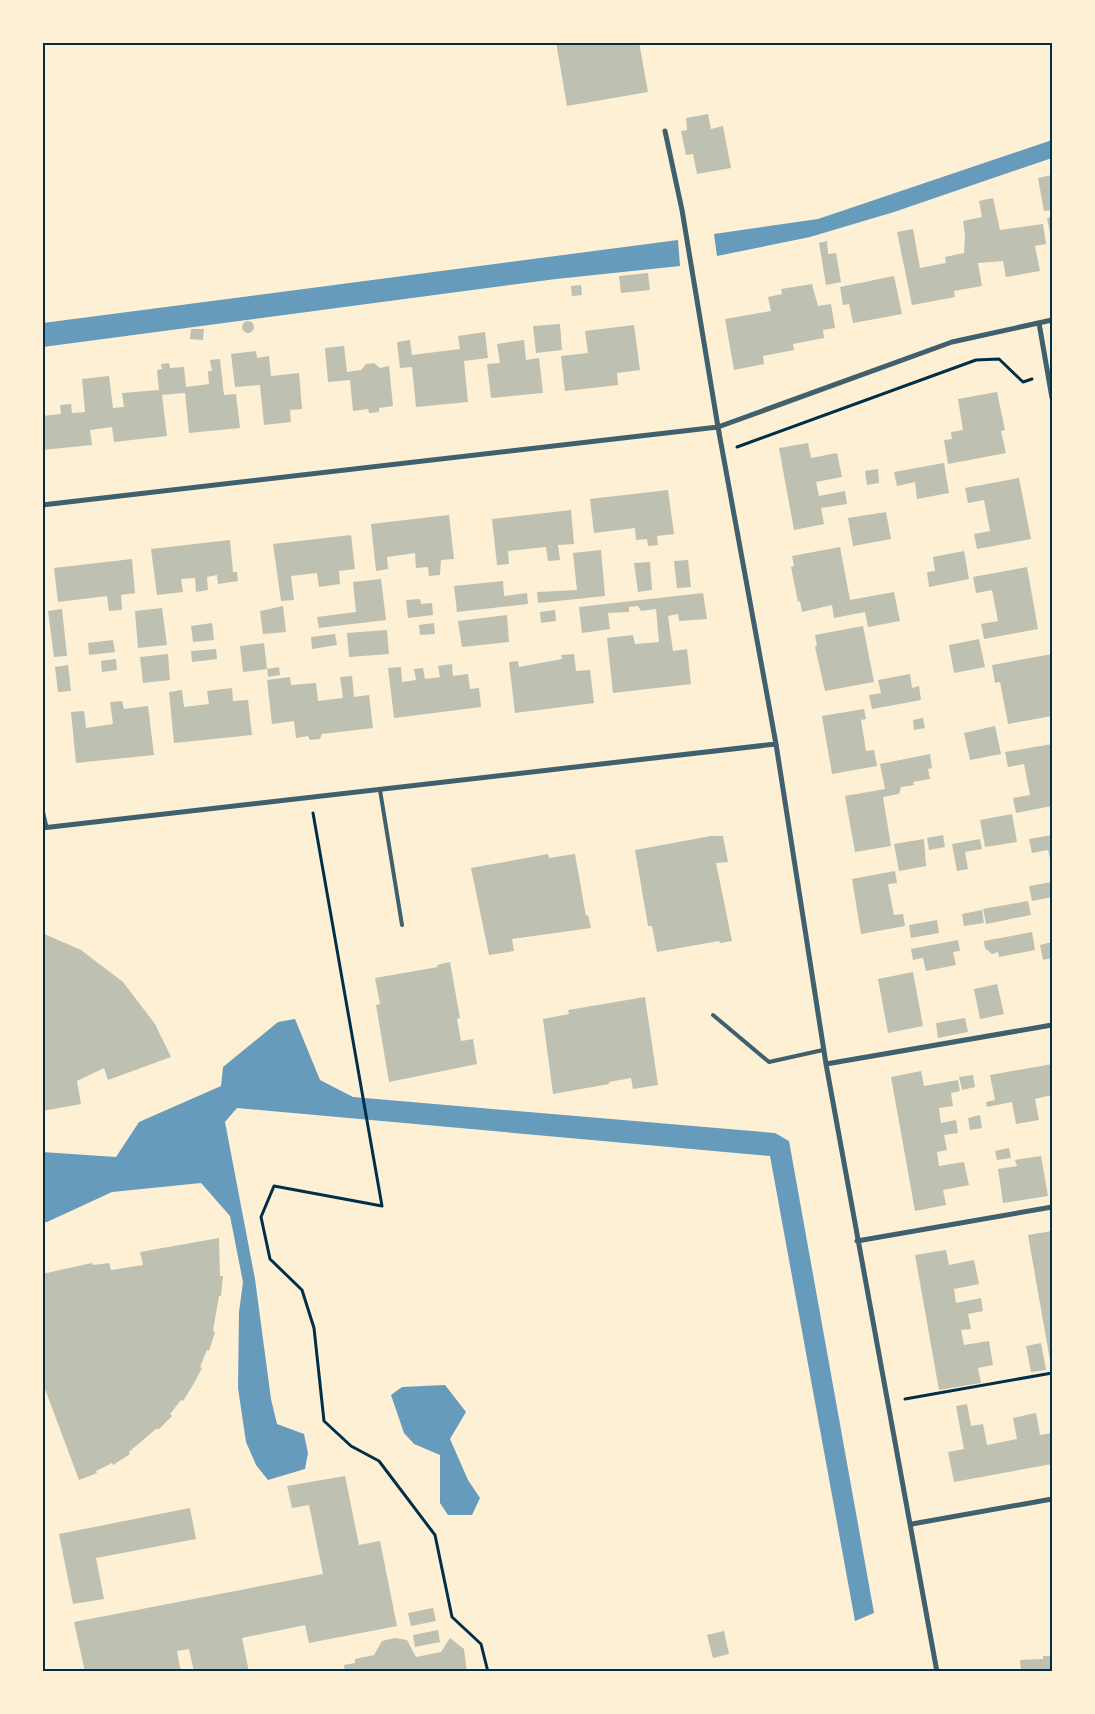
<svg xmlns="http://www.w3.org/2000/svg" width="1095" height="1714" font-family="'Asap Condensed',sans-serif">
<rect width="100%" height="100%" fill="#fdf0d5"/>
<!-- water -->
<path fill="#669bbc" d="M1052,140V158L894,212L810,237L717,256L714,234L818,219Z
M678,240L680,266L556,279L43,347V323Z
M295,1019L320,1080L353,1097L775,1133L789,1141L874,1613L855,1621L770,1156L237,1108L225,1122L255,1279L271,1399L277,1424L304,1434L308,1453L305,1469L268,1480L256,1465L246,1442L238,1388L239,1312L243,1282L230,1216L201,1183L112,1192L47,1222H43L42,1152L116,1157L139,1122L221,1086L223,1067L278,1022Z
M445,1385L466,1412L450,1439L468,1480L480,1498L472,1515H448L440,1503V1455L414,1444L404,1433L391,1395L402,1387Z"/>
<!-- building -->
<path fill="#bec0b2" d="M556,42H639L648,92L567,106Z
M708,114L711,129L723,126L731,168L697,174L693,154L686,155L681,131L687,130L686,118Z
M1052,175V210L1044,211L1038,178Z
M993,198L1000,230L1043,224L1046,244L1035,246L1040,271L1006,277L1003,261L978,263L982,286L954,291L955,297L912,305L897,232L913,229L920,268L946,263L945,257L964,253L965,235L963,221L982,217L979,201Z
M1052,217V242L1047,218Z
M827,241L828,254L836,253L841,282L826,285L819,243Z
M648,273L650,290L621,293L619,276Z
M894,276L902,314L853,323L849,304L843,305L840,287Z
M812,284L818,306L831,304L835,328L823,330L824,338L793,344L794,350L763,356L764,364L734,370L725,319L771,311L768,297L782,294L781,289Z
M581,285L582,295L572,296L571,286Z
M242 327a6 6 0 1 1 12 0a6 6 0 1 1-12 0Z
M560,324L562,350L536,353L533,326Z
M634,325L640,370L617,373L618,385L565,391L561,356L588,353L585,331Z
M191,329H204L203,340L190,339Z
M485,332L488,358L464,361L468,402L416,407L412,367L400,368L397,342L410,340L412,355L460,349L458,336Z
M524,340L526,360L539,358L543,393L491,398L487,364L500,363L497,344Z
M344,346L347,372L361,370L366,364L374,363L380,368L389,366L393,406L379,408V412L371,413H369L368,409L353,411L350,380L328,382L325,348Z
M256,351L257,358L269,356L271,376L299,373L302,409L290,410L291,422L264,425L260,385L235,387L231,354Z
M220,359L224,395L236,394L240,428L189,433L185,393L162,395L167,436L114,442L112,427L90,430L92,445L42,450V416L61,414L60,405L71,404L72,413L85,412L82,379L109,376L113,408L124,407L122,393L159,390L157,370L162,369L161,364L169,363L170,368L184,367L186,387L209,384L208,371H212L210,360Z
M997,392L1005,430L1001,431L1006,453L948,464L944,440L952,439L951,432L963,430L958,399Z
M808,443L811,458L837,453L842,477L816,482L819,496L845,491L847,504L821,508L824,524L794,530L779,448Z
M944,463L949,493L917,499L915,482L897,486L894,472Z
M878,469L879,483L867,485L865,471Z
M1019,478L1031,539L977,549L974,534L990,531L984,500L968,503L965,488Z
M668,490L674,534L657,536L658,545L648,546L647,539L636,540L635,528L594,533L590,499Z
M571,510L574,544L558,545L560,560L548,561L546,547L508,551L509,564L497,565L492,519Z
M886,512L891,539L853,546L848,518Z
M449,515L454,559L441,560L440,575L429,576L428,567L416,568L415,553L387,557L388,569L376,571L371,524Z
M351,535L355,569L339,571L340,584L319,587L317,573L291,576L294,600L281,601L273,544Z
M230,540L233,572H237L238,581L218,584L217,575L207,577L208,590L196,592L195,578L181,579L183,592L157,595L151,549Z
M840,547L850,600L894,592L900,621L868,627L865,612L834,618L832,605L802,612L800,601L798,602L791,567L794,566L792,556Z
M601,550L605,596L538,603L537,592L577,590L573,553Z
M964,551L969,579L929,587L927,572L935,571L933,557Z
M132,559L135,593L121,595L122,610L109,611L107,596L58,602L54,568Z
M688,560L691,587L677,588L674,561Z
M650,562L652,590L638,592L634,563Z
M1027,567L1038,629L984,639L981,624L998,621L992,590L976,593L973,577Z
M381,579L386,620L319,628L317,617L356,612L353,582Z
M503,581L504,596L527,593L528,604L457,612L454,586Z
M703,593L707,619L679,621L678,614L668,616L673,651L687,649L691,684L613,693L607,638L633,635L635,644L659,642L656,609L641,611L638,606L629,607V612L608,613L610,629L582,633L579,607Z
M420,599L421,604L432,603L433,615L408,618L406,600Z
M283,606L286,632L263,634L260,611Z
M162,608L167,645L138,648L135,611Z
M62,609L67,656L54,657L48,611Z
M555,610L556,621L541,623L540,612Z
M507,615L509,642L462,647L458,621Z
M212,623L214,640L193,642L191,626Z
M434,623L435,634L420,635L419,625Z
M863,626L874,682L825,691L815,647L817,646L815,635Z
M387,630L389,654L349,657L347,633Z
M335,634L337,645L312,649L311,637Z
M979,639L985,667L954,673L949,645Z
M113,640L115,652L89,655L88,643Z
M264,643L267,669L243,672L240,646Z
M216,649L217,659L192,662L191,651Z
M168,654L170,680L143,683L140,657Z
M574,654L576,671L590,670L594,703L515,713L509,662L518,661L519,667L562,659L561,655Z
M1052,654V716L1008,724L1000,682L995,683L992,665Z
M116,659L117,670L102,672L101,661Z
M452,664L453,676L468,674L470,689L479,688L481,707L394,718L388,668L401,667L402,682L416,680L414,669L423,668L425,679L440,677L438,666Z
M68,665L71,691L58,692L55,667Z
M279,667L280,675L268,677L267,669Z
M910,674L912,688L919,686L921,700L872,709L869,695L881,693L878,680Z
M352,676L354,697L369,695L373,728L322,734L320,739L310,740L308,736L296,738L294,721L272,724L267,680L290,677L291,685L316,683L318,701L343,698L340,677Z
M232,688L233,701L248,700L252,735L174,743L169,692L182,690L184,707L209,704L207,691Z
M122,701L124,709L148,706L154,755L76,763L71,712L84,711L86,728L113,724L110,702Z
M864,709L866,719L861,720L866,751L874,750L877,766L832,774L822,716Z
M923,718L925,728L914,730L913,720Z
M995,726L1001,754L970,760L964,733Z
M1052,744V806L1016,813L1013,798L1030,795L1024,764L1008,767L1005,752Z
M930,754L932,768L928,769L930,779L913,782L914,785L901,787L899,794L883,797L891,846L855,852L845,796L885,789L880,764Z
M1012,814L1017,842L985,847L980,820Z
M943,835L945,847L929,850L927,838Z
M1052,835V867L1048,850L1032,853L1029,839Z
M711,836H723L728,862L716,863L732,941L720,943L719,941L657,952L652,926H648L635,850Z
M924,839L926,866L899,871L894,844Z
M980,839L982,849L965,852L968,869L957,871L952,844Z
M548,854L549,858L575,854L586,916L588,915L591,928L512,939L514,951L489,955L471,868Z
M895,871L897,883L888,884L891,900L894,915L903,914L905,926L861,934L852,879Z
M1052,882V897L1032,901L1029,886Z
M1028,901L1031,915L986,924L983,909Z
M982,910L984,923L964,926L962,914Z
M937,920L939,933L911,938L909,925Z
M1032,932L1035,950L999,957L998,952L992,954L985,948L984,941Z
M42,933L81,950L123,982L155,1024L171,1057L108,1080L104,1068L77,1081L81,1104L42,1111Z
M958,940L960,951L953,952L956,965L926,971L923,958L913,960L911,949Z
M1052,942V958L1043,960L1040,945Z
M450,962L460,1018L457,1019L461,1041L473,1039L477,1064L389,1082L376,1005L380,1004L375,978L438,967L437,965Z
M913,972L923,1026L888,1033L878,979Z
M997,984L1004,1014L980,1019L974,989Z
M645,997L658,1085L633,1089L631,1078L609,1082V1084L553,1094L543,1019L569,1014L568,1010Z
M965,1018L968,1032L938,1038L936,1023Z
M1052,1064V1095L1035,1099L1039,1120L1016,1124L1012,1102L987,1107L986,1102L995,1100L990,1075Z
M921,1071L924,1086L958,1080L960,1091L951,1093L953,1106L939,1108L941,1123L956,1120L958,1133L944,1135L947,1150L937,1152L939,1166L964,1162L969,1185L943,1190L946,1205L915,1211L891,1077Z
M973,1075L975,1087L962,1090L959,1077Z
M980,1115L982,1128L970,1130L968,1118Z
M1009,1148L1011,1158L997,1160L995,1151Z
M1041,1156L1048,1196L1003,1203L998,1169L1017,1166L1015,1160Z
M1052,1231V1366H1051L1028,1235Z
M219,1238L220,1276H223L221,1296H219L213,1331L215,1332L209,1351L207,1350L200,1367L202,1368L193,1385L183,1401L181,1400L170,1414L172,1416L158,1430L157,1428L129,1452L130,1454L113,1465L112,1463L96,1471L97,1473L79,1480L42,1381V1274L92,1263L93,1265L109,1263L111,1270L143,1265L140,1252Z
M946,1250L949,1265L974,1260L979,1284L954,1289L956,1303L981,1298L983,1311L968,1314L971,1329L961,1330L964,1345L989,1341L993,1365L978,1368L981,1383L939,1390L915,1255Z
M1041,1343L1046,1370L1031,1372L1026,1346Z
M967,1404L971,1426L983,1424L987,1445L1017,1439L1013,1418L1036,1413L1040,1435L1052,1433V1464L954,1482L948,1452L964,1449L956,1406Z
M345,1476L359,1545L380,1541L397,1626L309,1643L305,1625L242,1638L249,1672H194L189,1649L177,1651L181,1672H85L74,1622L323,1574L309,1505L292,1508L287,1486Z
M190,1508L196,1539L96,1558L104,1599L73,1604L59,1534Z
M433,1608L436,1621L411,1626L408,1613Z
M438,1630L440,1642L415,1647L413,1635Z
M724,1631L729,1654L713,1658L707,1635Z
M395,1638L407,1640L416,1657L441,1652L450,1638L464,1649L467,1672H345L344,1665L355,1663V1659L374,1655L382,1641Z
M1043,1656H1052V1672H1021L1020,1660L1043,1659Z"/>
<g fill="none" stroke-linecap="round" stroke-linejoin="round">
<!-- path -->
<path stroke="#003049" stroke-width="3" d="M737,447L976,360L999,359L1023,382L1032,379
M313,813L382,1206L274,1186L261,1217L270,1259L302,1290L314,1328L324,1421L351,1446L379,1461L435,1535L452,1617L481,1644L488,1672
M905,1399L1052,1373"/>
<!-- service -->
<path stroke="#3f606c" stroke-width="4" d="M380,790L402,925
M713,1015L769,1062L823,1050"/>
<!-- minor -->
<path stroke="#3f606c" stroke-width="5" d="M665,131L682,210L718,427L776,744L826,1064L937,1672
M1039,323L1052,398
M42,505L718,427L952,342L1052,320
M42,810L46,827
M42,828L776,744
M826,1064L1052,1025
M857,1241L1052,1207
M912,1524L1052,1499"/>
</g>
<!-- border -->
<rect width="1095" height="1714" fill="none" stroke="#fdf0d5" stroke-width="88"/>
<rect x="44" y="44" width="1007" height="1626" fill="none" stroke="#003049" stroke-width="2"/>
</svg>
